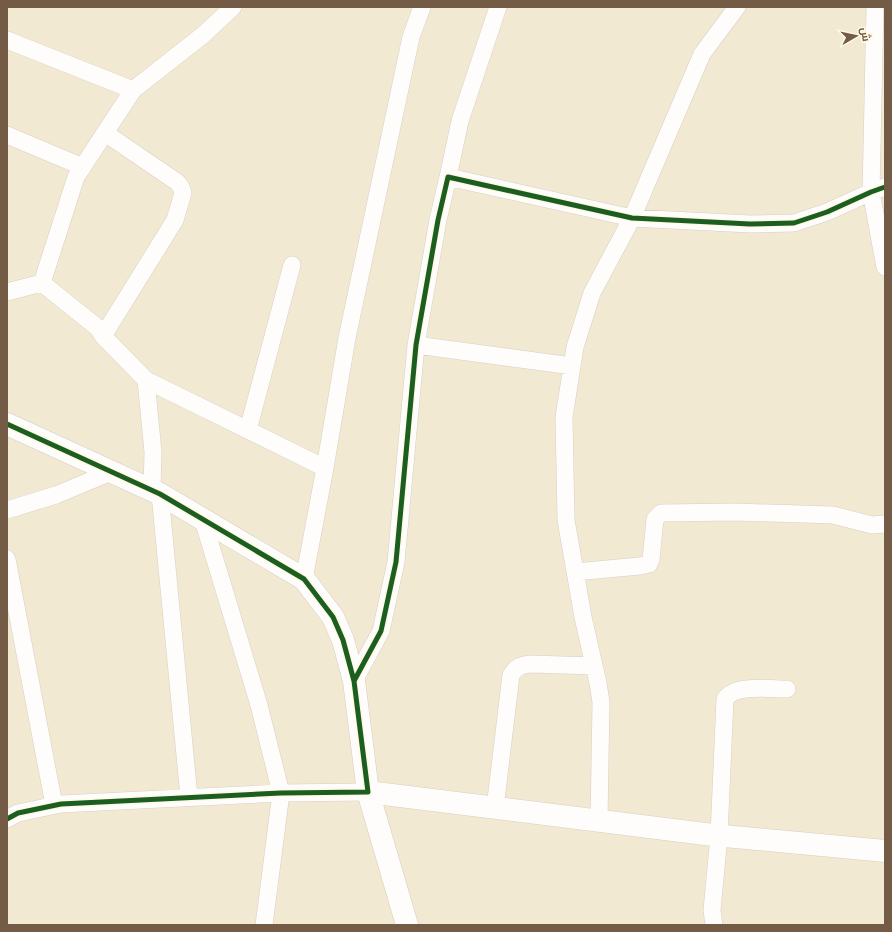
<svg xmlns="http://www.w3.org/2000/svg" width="892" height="932" font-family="'Sofia Sans Condensed',Cairo,sans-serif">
<rect width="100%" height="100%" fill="#f6f2e4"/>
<!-- residential -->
<path fill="#f2e9d3" d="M7,7H885V925H7Z"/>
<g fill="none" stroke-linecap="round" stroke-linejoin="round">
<!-- street casing -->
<g stroke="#d7cfc3" stroke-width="18">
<path id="street" d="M875,7L871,192L885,267
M7,40L133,90
M7,135L83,167
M448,177L460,121L498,7
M42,283L98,328L103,336L146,380L153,452L152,490
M7,292L42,283L76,177L133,90L203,35L233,7
M103,336L175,220L183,193L181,187L177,182L105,133
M416,345L572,366
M146,380L325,468
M248,430L292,265
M160,494L189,797
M7,510L56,495L111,472
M203,520L259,705L281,793L264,925
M7,559L54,805
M575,572L640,566L649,564L651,560L655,519L661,513L735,512L833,515L872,525L885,524
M304,579L325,468L347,338L411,37L422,7
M354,681L381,631L396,562L416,345L438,220L448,177L632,218L750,224L794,223L827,212L871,192L885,187
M495,808L511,675C516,667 521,665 531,664L594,666
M7,819L18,813L61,804L281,793L368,792
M599,821L601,702L598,683L583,617L566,520L564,417L575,347L592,293L632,218L702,54L737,7
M714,925L712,910L719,836L725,699C735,684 770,689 787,689"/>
</g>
<!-- secondary casing -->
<g stroke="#d6cdc1" stroke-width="23">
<path id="secondary" d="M7,424L160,494L304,579L333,617L343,640L354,681L368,792
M407,925L368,792L713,835L885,851"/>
</g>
<!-- street -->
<use href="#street" stroke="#fefdfb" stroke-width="17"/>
<!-- secondary -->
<use href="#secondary" stroke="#fefdfb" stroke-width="22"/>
<!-- cycleway casing -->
<g stroke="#fff8e4" stroke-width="8">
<path id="cycleway" d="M7,424L160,494L304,579L333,617L343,640L354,681L368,792L281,793L61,804L18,813L7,819
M354,681L381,631L396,562L416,345L438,220L448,177L632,218L750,224L794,223L827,212L871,192L885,187"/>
</g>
<!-- cycleway -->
<use href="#cycleway" stroke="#1b5e20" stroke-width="5"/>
</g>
<!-- border -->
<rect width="892" height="932" fill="none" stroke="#735b45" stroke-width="16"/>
<!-- north arrow -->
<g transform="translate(856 36) rotate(81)" stroke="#fff8e4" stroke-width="3" paint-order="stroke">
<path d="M0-3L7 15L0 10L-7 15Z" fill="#735b45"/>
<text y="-6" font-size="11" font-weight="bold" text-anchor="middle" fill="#735b45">ش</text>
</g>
</svg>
